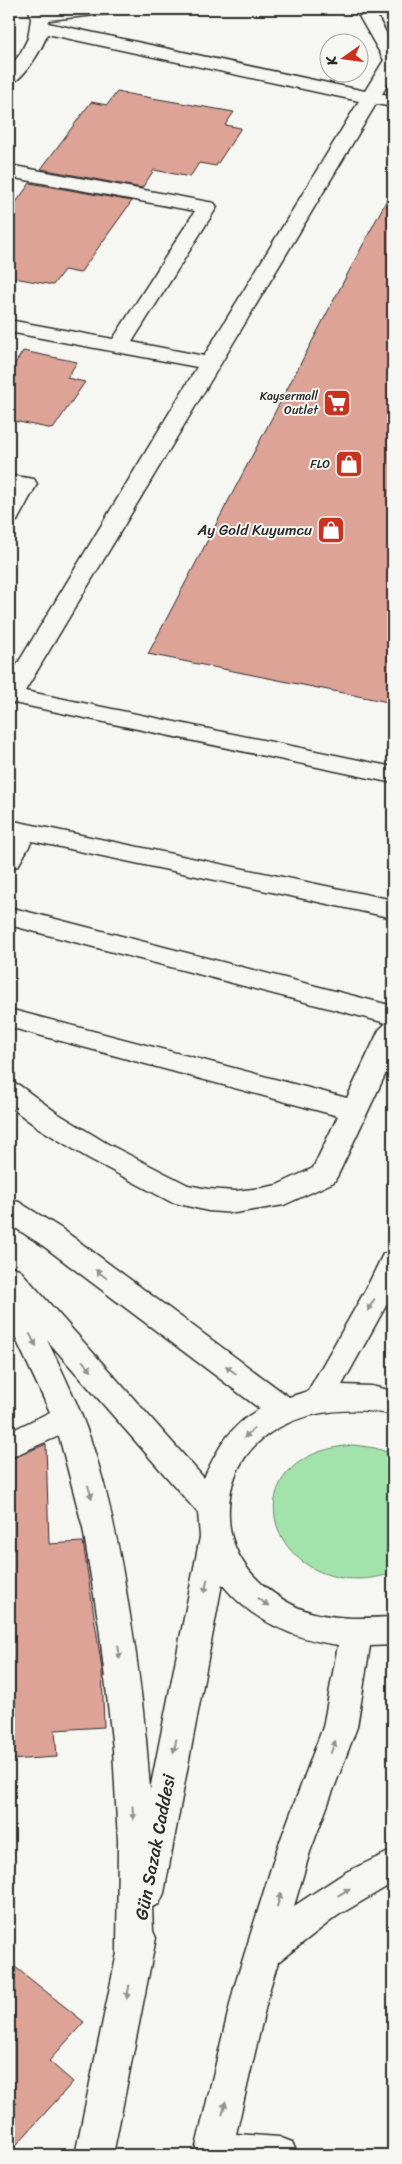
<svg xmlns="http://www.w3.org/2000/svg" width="402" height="2164" font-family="Sriracha,sans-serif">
<rect width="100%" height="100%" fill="#f6f6f2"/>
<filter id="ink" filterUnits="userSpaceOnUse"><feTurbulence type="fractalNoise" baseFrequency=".02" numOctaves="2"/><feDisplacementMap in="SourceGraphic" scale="10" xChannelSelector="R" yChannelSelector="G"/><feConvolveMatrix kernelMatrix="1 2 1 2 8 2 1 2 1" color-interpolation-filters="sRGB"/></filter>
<g filter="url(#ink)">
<!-- green -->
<path fill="#a2e3ac" stroke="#66876c" d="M354,1445L375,1448L393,1454V1573C273,1611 218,1455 354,1445Z"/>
<!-- building -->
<path fill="#dca396" stroke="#2b2b2b" d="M117,92L234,112L225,125L241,128L216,166L199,163L190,177L154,170L142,188L41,169L91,102L107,105Z
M30,183L132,201L80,273L64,270L53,285L9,277V212Z
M393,188V703L148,654L348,273Z
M23,351L77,362L67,378L85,382L53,429L9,420V373Z
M46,1444L49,1544L83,1542L102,1669L104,1727L55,1730L57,1757L9,1760V1460Z
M9,1962L84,2022L49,2061L73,2082L9,2153Z"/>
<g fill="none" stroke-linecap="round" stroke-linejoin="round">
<!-- minor casing -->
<g stroke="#2b2b2b" stroke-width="3">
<path id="minor" d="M29,9H114L111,13L105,14L49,20L48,23L365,91L384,60L355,9H373L393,45V75L382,94L393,95V107L376,104L25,691L393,767V783L14,703L9,704V678L197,367L9,332V320L113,339L195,211L9,177V165L214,203L217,207L132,342L204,356L359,101L47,34C43,48 23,81 9,84V68L20,54L28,38L31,19Z
M9,475L34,479L37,484L17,521L9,523V496L12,489H9Z
M9,820L393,900V918L32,841L18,866L9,868Z
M9,907L393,1006V1058L338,1175L334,1182L284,1205L235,1213L208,1211L171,1202L88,1158L37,1127L9,1106V1082L19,1085L57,1113L108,1144L188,1185L208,1189L235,1191L262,1188L277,1185L313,1168L338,1116L9,1027V1009L347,1098L379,1030L386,1023L9,925Z
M9,1199L19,1202L62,1229L289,1397L308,1391L366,1289L383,1254L393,1251V1293L342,1385L371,1386L393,1391V1415C319,1398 225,1427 229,1518C230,1544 242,1566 262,1584C276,1596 293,1607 310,1612C338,1620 365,1618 393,1617V1645L370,1646L357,1727L310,1852L294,1906L346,1872L393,1850V1883L337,1916L278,1962L270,1988L236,2134L279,2137L292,2142L298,2155H194L234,1988L276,1852L323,1727L338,1645C293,1639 251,1620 222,1584L164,1893L159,1904L152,1907L153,1931L156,1938L113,2155H75L117,1953L118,1841L113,1749L99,1626L83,1528L59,1436L9,1458V1432L50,1412L9,1324V1266L19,1269L204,1478C217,1449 231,1424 260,1409L42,1245L9,1224ZM47,1340L198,1513L200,1537L150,1790C146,1729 139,1669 129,1609C120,1551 109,1493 90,1438C78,1404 63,1372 47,1340Z"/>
</g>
<!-- minor -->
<use href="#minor" fill="#f6f6f2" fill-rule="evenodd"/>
</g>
<!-- one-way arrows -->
<defs><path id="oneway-solid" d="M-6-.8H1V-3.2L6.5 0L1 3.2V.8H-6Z" transform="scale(1.25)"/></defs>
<g fill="#90908e">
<use href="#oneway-solid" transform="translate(101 1274) rotate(-143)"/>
<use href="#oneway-solid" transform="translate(371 1305) rotate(119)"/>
<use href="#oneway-solid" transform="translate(33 1340) rotate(62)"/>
<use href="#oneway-solid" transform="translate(87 1366) rotate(49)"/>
<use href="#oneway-solid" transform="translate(231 1370) rotate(-143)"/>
<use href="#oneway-solid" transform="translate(249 1433) rotate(134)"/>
<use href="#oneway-solid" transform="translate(90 1492) rotate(73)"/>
<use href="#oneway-solid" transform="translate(206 1586) rotate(101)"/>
<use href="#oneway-solid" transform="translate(263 1602) rotate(34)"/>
<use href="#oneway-solid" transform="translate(119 1652) rotate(83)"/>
<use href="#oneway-solid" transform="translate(175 1746) rotate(101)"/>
<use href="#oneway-solid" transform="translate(333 1747) rotate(-69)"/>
<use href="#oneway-solid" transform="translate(133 1813) rotate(86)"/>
<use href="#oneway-solid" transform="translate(344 1892) rotate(-31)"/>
<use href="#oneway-solid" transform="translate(279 1900) rotate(-73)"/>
<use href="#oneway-solid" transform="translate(128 1992) rotate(101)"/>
<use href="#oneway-solid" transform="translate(224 2108) rotate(-77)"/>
</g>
</g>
<!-- icons -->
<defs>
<g id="supermarket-square" transform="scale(1.4375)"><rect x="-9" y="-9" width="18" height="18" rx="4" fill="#c8321e" stroke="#f6f6f2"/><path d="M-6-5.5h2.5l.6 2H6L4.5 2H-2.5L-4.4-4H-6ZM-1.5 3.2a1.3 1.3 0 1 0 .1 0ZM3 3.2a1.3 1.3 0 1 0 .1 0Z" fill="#fff"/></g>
<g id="shop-square" transform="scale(1.4375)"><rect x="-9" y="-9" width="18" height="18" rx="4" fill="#c8321e" stroke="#f6f6f2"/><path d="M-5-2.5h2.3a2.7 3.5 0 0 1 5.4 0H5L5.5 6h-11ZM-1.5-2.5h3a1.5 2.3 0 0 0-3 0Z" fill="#fff"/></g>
</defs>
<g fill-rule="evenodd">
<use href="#supermarket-square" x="337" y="403"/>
<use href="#shop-square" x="349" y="464"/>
<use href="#shop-square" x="331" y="530"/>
</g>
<g text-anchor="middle" stroke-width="4" stroke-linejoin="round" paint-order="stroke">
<!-- far-poi labels -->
<g font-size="12" fill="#2b2b2b" stroke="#f6f6f2" text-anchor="end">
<text x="318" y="400">Kaysermall<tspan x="318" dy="14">Outlet</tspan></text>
<text x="330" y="468">FLO</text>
</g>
<!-- poi labels -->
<g font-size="15" fill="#2b2b2b" stroke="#f6f6f2" text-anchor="end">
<text x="312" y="535">Ay Gold Kuyumcu</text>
</g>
<!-- near-street labels -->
<g font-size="18" fill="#2b2b2b" stroke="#f6f6f2">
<text transform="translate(155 1847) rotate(-79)" y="6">Gün Sazak Caddesi</text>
</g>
</g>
<!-- margin -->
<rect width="402" height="2164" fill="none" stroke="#f6f6f2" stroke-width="30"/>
<rect x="15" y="15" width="372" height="2134" fill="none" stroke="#2b2b2b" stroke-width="2" filter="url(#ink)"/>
<!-- north arrow -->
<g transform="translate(344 58) rotate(256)"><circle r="24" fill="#f6f6f2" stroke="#a5a5a2"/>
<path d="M0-4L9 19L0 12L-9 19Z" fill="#c8321e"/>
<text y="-8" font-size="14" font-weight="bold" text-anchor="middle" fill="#2b2b2b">K</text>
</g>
</svg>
